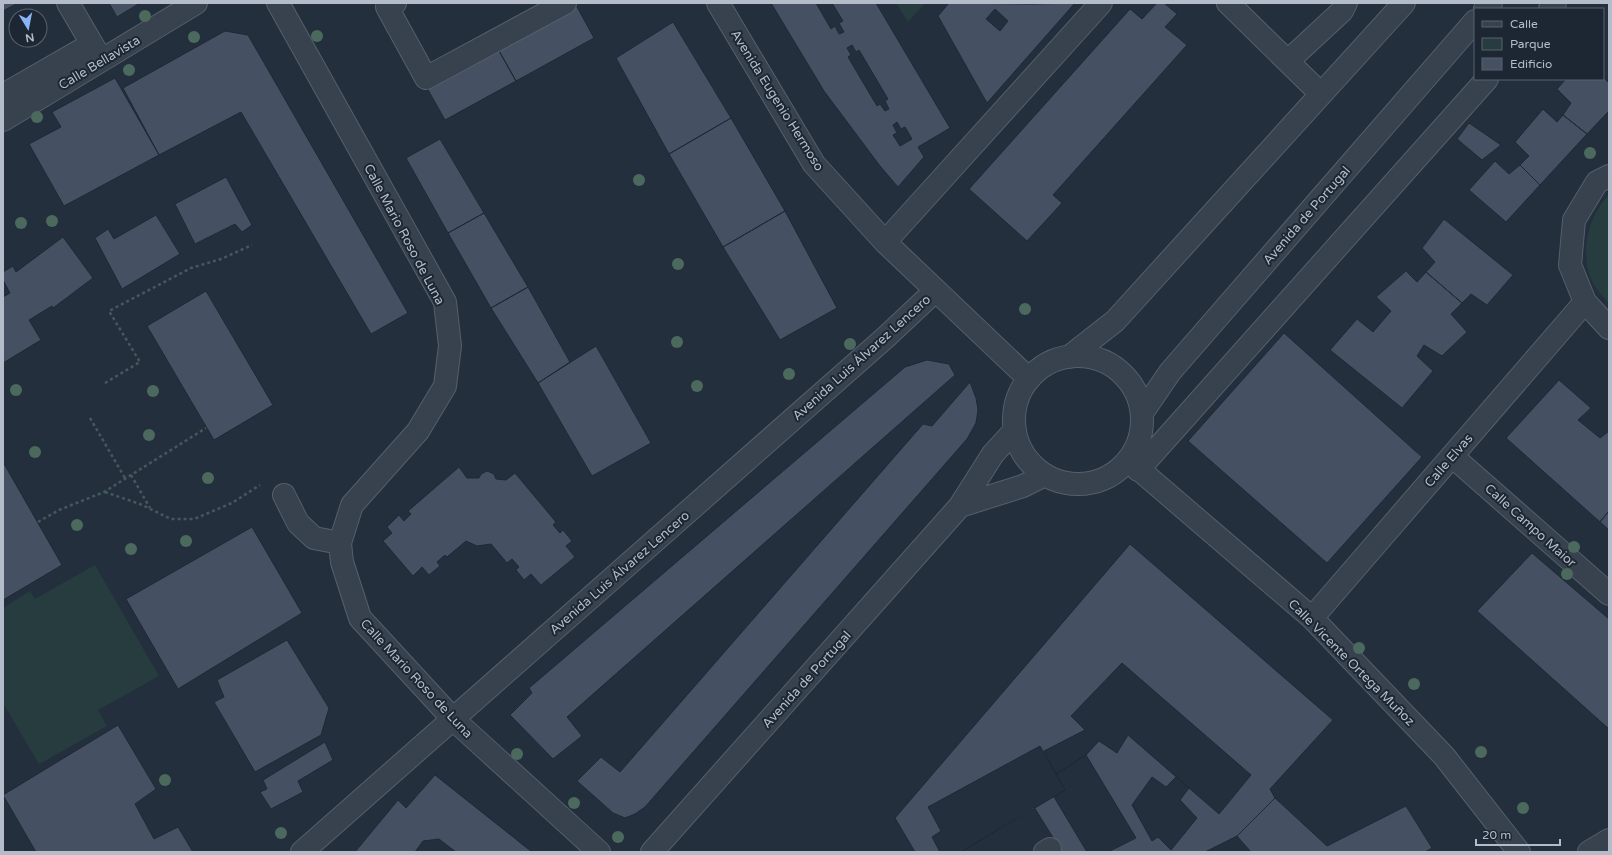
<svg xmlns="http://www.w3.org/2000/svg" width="1612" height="855" font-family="'Varela Round',sans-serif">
<rect width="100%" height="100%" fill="#242f3e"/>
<!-- green -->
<path fill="#263c3f" d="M896,3H925L908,22Z
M1609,195V304C1603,296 1594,287 1591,279C1580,252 1588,215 1609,195Z
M95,565L159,676L98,710L107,726L39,764L3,703V608L30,591L35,599Z"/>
<!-- building -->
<path fill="#455162" stroke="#1f2835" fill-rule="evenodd" d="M3,3H18L3,11Z
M109,3H140L117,17Z
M771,3H816L831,29L835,26L839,34L844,32L839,23L843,21L832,3H876L950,128L918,147L924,157L898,187L880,166L824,91ZM852,45L856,52L859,50L888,99L885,101L889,109L885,111L880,104L877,106L848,57L851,55L847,48ZM897,122L901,129L905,127L912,139L900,146L893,135L897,133L893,125Z
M949,3L1033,4L1075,3L987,103L938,16ZM995,9L1008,21L1000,31L986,19Z
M1157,3H1164L1177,14L1165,27L1187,45L1053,195L1062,203L1027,241L969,189L1130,9L1142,19Z
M576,5L594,38L516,81L498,49Z
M673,22L731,118L669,154L616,58Z
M225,31L248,35L408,313L371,334L241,112L159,155L123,88Z
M498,49L516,81L445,120L427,88Z
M1603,77L1609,83V111L1587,134L1563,115L1571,103L1557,89L1566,79H1603Z
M115,78L159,155L64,206L29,144L61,127L52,112Z
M1543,109L1557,122L1563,115L1587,134L1540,185L1520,165L1529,156L1515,142Z
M731,118L785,211L723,247L669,154Z
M1469,123L1501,145L1482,160L1457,139Z
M440,139L484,213L448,233L406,158Z
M1495,161L1509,174L1520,165L1540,185L1506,222L1469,190Z
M226,177L252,225L242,232L235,224L195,244L175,204Z
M785,211L837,308L780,340L723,247Z
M484,213L528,287L491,308L448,233Z
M156,215L180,254L122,289L95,238L108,229L114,239Z
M1444,219L1513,275L1487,305L1471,294L1462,303L1426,272L1435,262L1422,248Z
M63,237L93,278L53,308L52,306L29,320L41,340L3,363V297L10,293L3,280V272L13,266L16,272Z
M1406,271L1417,282L1426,272L1462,303L1451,314L1467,332L1442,356L1424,345L1417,356L1433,371L1402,408L1330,350L1357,319L1373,332L1391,311L1376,297Z
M528,287L570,362L538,383L491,308Z
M206,291L273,405L214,440L147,326Z
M1284,333L1422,457L1327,563L1188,441Z
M596,346L651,443L592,476L538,383Z
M927,360L949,364L955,375L567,717L582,736L553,759L510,715L532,693L529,688L905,367Z
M1559,380L1591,408L1578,420L1600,438L1609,431V511L1600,522L1506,438Z
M970,382L976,398L978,410L976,423L967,439L645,807L635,814L625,818L613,813L577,781L601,757L620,772L923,424L932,426Z
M3,462L62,565L3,600Z
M459,467L467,478H479L481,474L487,471L494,474L496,479L506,480L515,473L556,522L553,525L560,533L563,530L572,541L566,546L575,557L541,585L531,574L524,580L516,570L519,567L512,559L507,563L491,544L477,546L466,541L447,557L445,555L437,562L440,566L429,575L422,567L413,576L383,541L392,533L387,527L399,515L404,521L411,514L408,511Z
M1609,511V530L1600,522Z
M252,527L302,613L178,689L126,599Z
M1130,544L1333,720L1270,789L1275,798L1237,836L1205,852H1062L1034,807L961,852H915L895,818Z
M1532,553L1609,619V729L1477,611Z
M287,640L329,708L321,735L255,772L214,702L224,697L217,680Z
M1122,663L1251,775L1219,814L1128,735L1117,753L1099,741L1086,755L1056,774L1044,751L1085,730L1071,716Z
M118,725L156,789L135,804L154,839L178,827L193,852H36L3,795Z
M325,742L333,760L298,781L303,792L271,809L260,792L267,789L263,780Z
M1040,746L1065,790L961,852H940L932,837L941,831L928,807Z
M1086,755L1136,838L1108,852H1087L1054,797L1065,790L1056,774Z
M435,775L532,852H456L439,839L423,841L415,852H355L398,800L406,808Z
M1152,777L1166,787L1176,777L1189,788L1180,800L1197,818L1171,850L1158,837L1152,841L1132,805Z
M1275,798L1327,846L1406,806L1432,848L1425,852H1251L1237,836Z"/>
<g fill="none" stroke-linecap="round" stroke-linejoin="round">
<!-- minor casing -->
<g stroke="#565f6c" stroke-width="24">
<path id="minor" d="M68,3L99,56
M278,3L445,302L450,346L445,386L418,431L352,505L340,543L342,562L360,618L453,719L599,852
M395,3L387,7L426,78L565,3
M718,3L814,164L885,242L1029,379
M1228,3L1321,94
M1485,9L1491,3
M1550,9L1555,3
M1288,61L1342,11L1346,3
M3,95L92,44
M3,120L196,3
M1609,176L1597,182L1574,220L1570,265L1585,302L1609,328
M885,242L1101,3
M1014 420a64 64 0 1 1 128 0a64 64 0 1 1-128 0Z
M1069,357L1115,321L1404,3
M1142,413L1170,372L1475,21
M1452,456L1609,594
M1128,460L1312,618L1444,756L1519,852
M1138,470L1487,79
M284,495L298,523L314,538L340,543
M960,506L1023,486L1045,475
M1312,618L1585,302
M302,852L886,337L935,291
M652,852L960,506L993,454L1015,430
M1045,852L1050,849
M1589,852L1609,840"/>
</g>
<!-- path -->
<path stroke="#44595c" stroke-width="2.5" stroke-dasharray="3 3" stroke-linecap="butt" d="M105,383L140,362L109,311L191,268L221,259L252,245
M90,418L125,478
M131,475L150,508
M105,492L140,504L171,519H194L232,503L260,485
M38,522L59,510L104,492L206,428"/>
<!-- minor -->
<use href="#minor" stroke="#38414e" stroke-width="22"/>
</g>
<!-- trees -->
<g fill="#4b6a5d">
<circle cx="145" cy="16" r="6"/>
<circle cx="317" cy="36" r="6"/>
<circle cx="194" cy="37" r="6"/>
<circle cx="129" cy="70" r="6"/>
<circle cx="37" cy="117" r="6"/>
<circle cx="1590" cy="153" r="6"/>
<circle cx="639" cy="180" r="6"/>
<circle cx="52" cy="221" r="6"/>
<circle cx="21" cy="223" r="6"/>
<circle cx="678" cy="264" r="6"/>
<circle cx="1025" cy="309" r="6"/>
<circle cx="677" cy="342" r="6"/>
<circle cx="850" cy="344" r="6"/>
<circle cx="789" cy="374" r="6"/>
<circle cx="697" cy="386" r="6"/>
<circle cx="16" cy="390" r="6"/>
<circle cx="153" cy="391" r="6"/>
<circle cx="149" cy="435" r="6"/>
<circle cx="35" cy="452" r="6"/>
<circle cx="208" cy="478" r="6"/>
<circle cx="77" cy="525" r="6"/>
<circle cx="186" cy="541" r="6"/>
<circle cx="1574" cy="547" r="6"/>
<circle cx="131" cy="549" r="6"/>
<circle cx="1567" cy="574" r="6"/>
<circle cx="1359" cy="648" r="6"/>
<circle cx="1414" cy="684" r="6"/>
<circle cx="1481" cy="752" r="6"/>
<circle cx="517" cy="754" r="6"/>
<circle cx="165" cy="780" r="6"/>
<circle cx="574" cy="803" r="6"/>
<circle cx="1523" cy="808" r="6"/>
<circle cx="281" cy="833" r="6"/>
<circle cx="618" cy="837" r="6"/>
</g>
<g text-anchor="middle" stroke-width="4" stroke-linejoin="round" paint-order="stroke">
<!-- street labels -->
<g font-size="13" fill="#b4bcc9" stroke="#1d2633">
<text transform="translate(99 62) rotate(-31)" y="5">Calle Bellavista</text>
<text transform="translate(778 100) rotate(58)" y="5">Avenida Eugenio Hermoso</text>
<text transform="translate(1306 215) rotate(-49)" y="5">Avenida de Portugal</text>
<text transform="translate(405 234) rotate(62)" y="5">Calle Mario Roso de Luna</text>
<text transform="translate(861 357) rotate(-42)" y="5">Avenida Luis Álvarez Lencero</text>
<text transform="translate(1448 460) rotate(-49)" y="5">Calle Elvas</text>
<text transform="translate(1531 525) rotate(42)" y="5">Calle Campo Maior</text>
<text transform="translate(619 572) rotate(-41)" y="5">Avenida Luis Álvarez Lencero</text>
<text transform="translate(1352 662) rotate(45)" y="5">Calle Vicente Ortega Muñoz</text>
<text transform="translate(417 678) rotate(47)" y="5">Calle Mario Roso de Luna</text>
<text transform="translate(806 679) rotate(-48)" y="5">Avenida de Portugal</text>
</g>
</g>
<!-- border -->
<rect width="1612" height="855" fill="none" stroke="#b4bcc9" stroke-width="8"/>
<!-- legend -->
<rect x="1474" y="8" width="130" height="72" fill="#1d2633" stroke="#59626f"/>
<rect x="1482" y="21" width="20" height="6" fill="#38414e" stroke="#59626f"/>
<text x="1510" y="28" font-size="12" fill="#b4bcc9">Calle</text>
<rect x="1482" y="38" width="20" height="12" fill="#263c3f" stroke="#59626f"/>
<text x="1510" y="48" font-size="12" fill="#b4bcc9">Parque</text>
<rect x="1482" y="58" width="20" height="12" fill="#455162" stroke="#59626f"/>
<text x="1510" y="68" font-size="12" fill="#b4bcc9">Edificio</text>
<!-- north arrow -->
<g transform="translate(28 28) rotate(170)"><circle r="19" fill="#1d2633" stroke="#59626f"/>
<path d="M0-3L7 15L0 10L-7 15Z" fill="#8ab4f8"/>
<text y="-6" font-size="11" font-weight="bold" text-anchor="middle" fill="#b4bcc9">N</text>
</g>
<!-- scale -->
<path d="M1476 839v6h84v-6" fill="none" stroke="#b4bcc9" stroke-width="2"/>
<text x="1482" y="839" font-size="12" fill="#b4bcc9" stroke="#1d2633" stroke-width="3" paint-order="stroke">20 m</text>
</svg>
